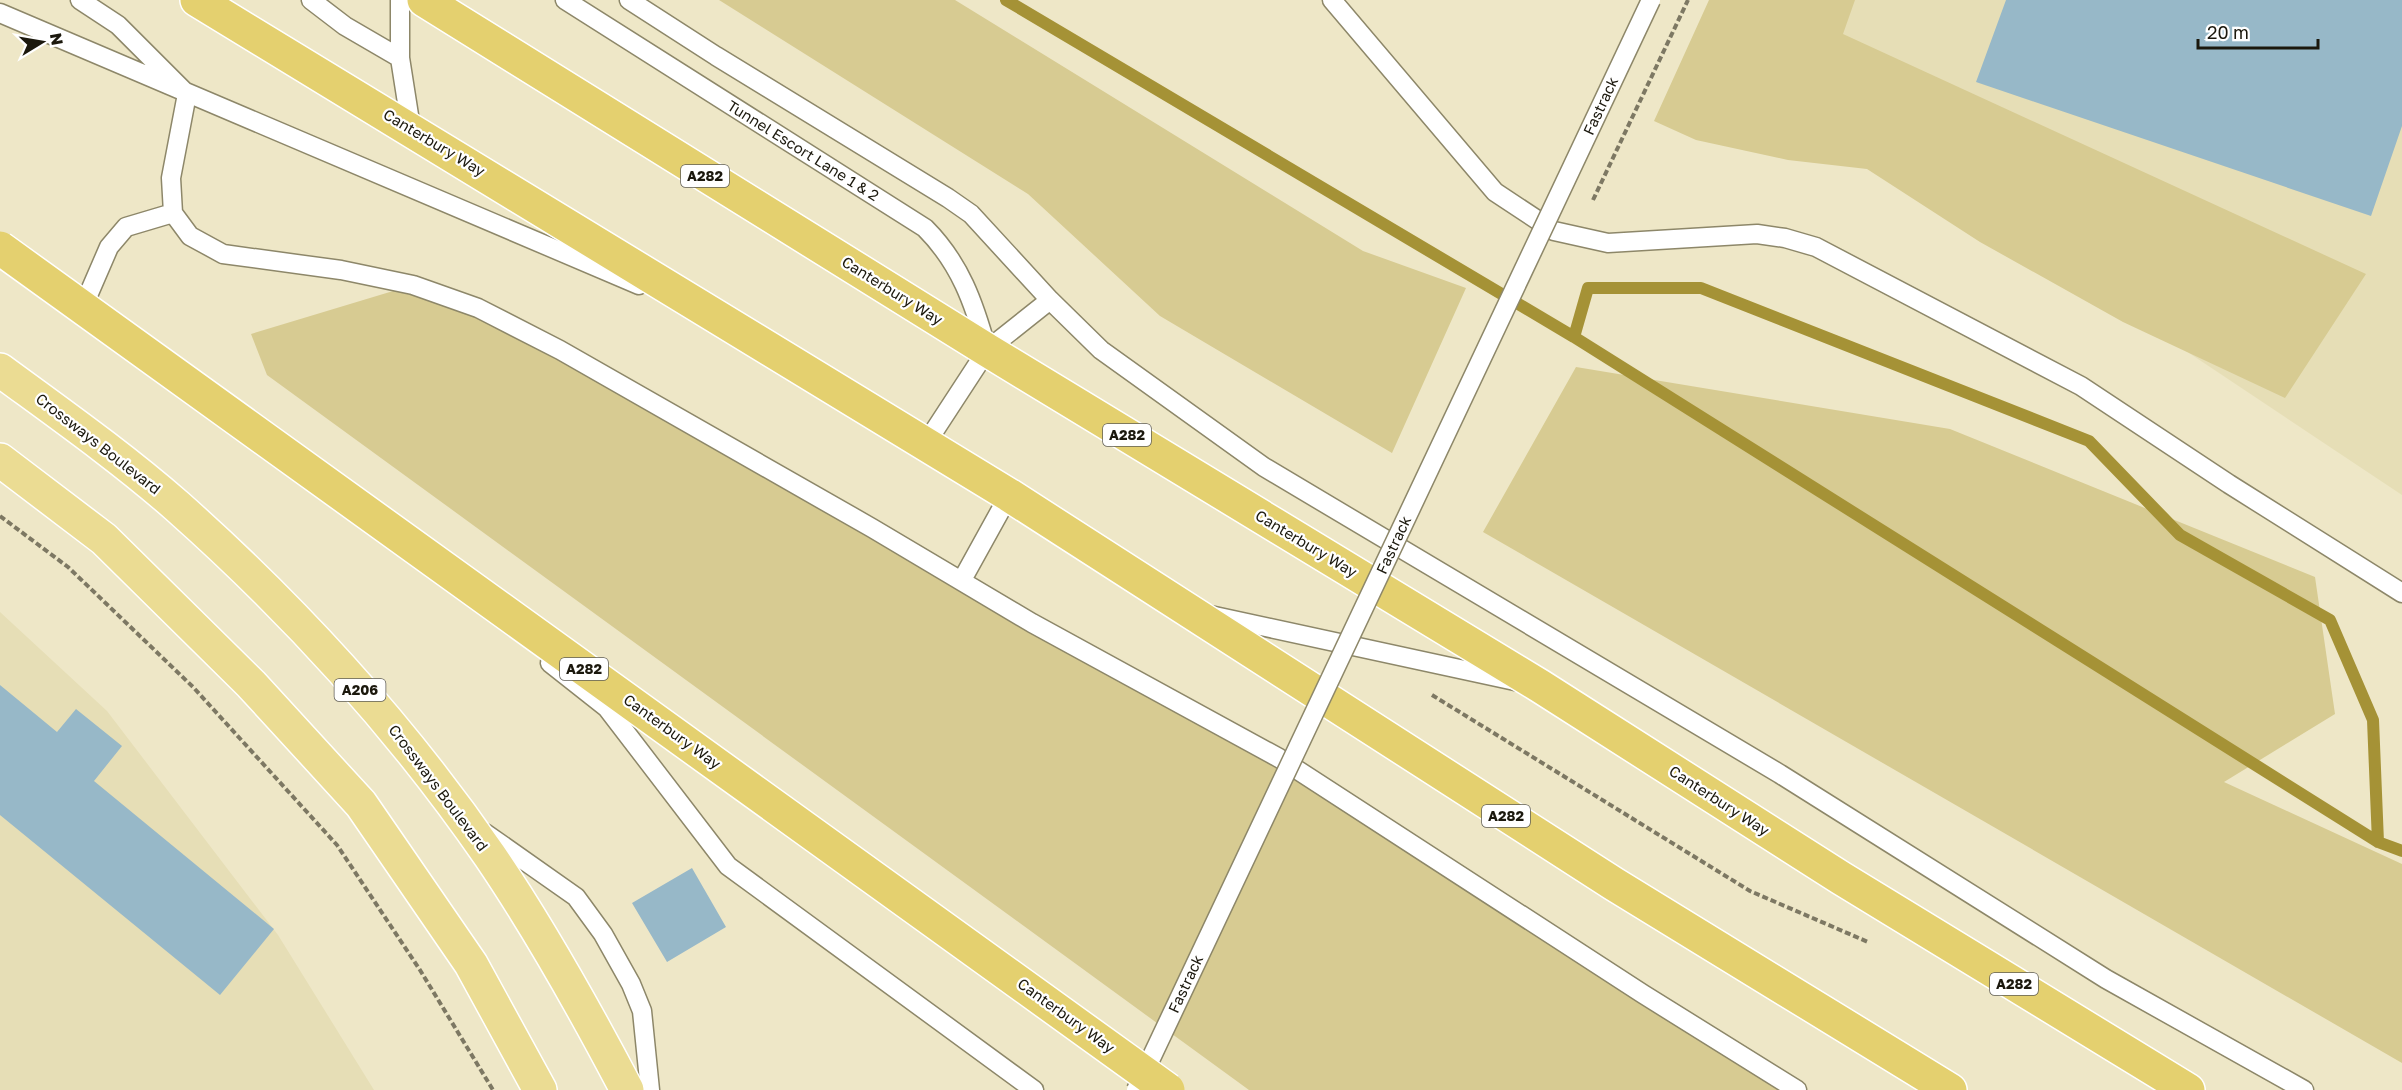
<svg xmlns="http://www.w3.org/2000/svg" width="2402" height="1090" font-family="'Golos Text',sans-serif">
<rect width="100%" height="100%" fill="#eee7c7"/>
<!-- built -->
<path fill="#e6deb6" d="M1810,0H2402V495L1778,79Z
M0,612L107,711L278,935L374,1090H0Z"/>
<!-- green -->
<path fill="#d7cb92" d="M719,0H955L1363,251L1466,288L1392,453L1160,316L1028,194Z
M1709,0H1855L1843,34L2366,274L2285,398L2123,322L1980,242L1867,169L1788,160L1696,140L1654,121Z
M413,285L478,308L1239,736L1797,1090H1249L267,375L251,334Z
M1576,367L1950,429L2315,577L2335,714L2224,782L2402,864V1063L1483,532Z"/>
<g fill="none" stroke-linecap="round" stroke-linejoin="round">
<!-- stream -->
<path stroke="#a59236" stroke-width="12" d="M1006,0L1574,337L2378,842L2402,851
M1574,337L1588,288H1701L2089,441L2180,535L2330,620L2373,720L2378,842"/>
</g>
<!-- building -->
<path fill="#97b8c8" d="M2006,0H2402V126L2371,216L1976,82Z
M0,685L57,732L76,709L122,746L94,781L274,929L220,995L0,815Z
M692,868L726,927L667,962L632,903Z"/>
<g fill="none" stroke-linecap="round" stroke-linejoin="round">
<!-- service casing -->
<g stroke="#8d8769" stroke-width="21">
<path id="service" d="M80,0L118,25L187,94L171,178L173,213L190,236L223,254L341,270L413,285L478,308L560,350L872,528L1032,623L1279,758L1643,994L1797,1090
M311,0L345,26L400,58
M400,0V58L411,128
M565,0L925,228C960,263 974,303 987,350
M629,0L716,56L948,198L971,214L1050,300L1101,350L1264,467L1780,774L2106,979L2304,1090
M1332,0L1495,192L1554,231L1608,243L1757,234L1785,238L1816,247L2081,386L2229,484L2402,593
M0,13L639,285
M80,314L109,247L126,227L173,213
M925,445L987,350L1050,300
M962,580L1009,495
M1210,615L1515,681
M550,663L607,708L728,866L1034,1090
M485,833L576,897L603,934L631,984L642,1011L650,1090"/>
</g>
<!-- primary casing -->
<g stroke="#fff" stroke-width="36">
<path id="primary" d="M0,370C60,414 121,457 177,506C294,610 401,727 490,856C541,931 585,1010 627,1090
M0,460L104,539L251,684L361,804L471,964L540,1090"/>
</g>
<!-- trunk casing -->
<g stroke="#fff" stroke-width="36">
<path id="trunk" d="M197,0L1009,495L1614,884L1950,1090
M424,0L987,350L1540,686L1841,878L2188,1090"/>
</g>
<!-- path -->
<path stroke="#7d7863" stroke-width="4" stroke-dasharray="6 3" stroke-linecap="butt" d="M0,516L68,567L193,687L337,845L420,970L493,1090
M1432,695L1750,891L1868,942"/>
<!-- service -->
<use href="#service" stroke="#fff" stroke-width="18"/>
<!-- primary -->
<use href="#primary" stroke="#ebdc93" stroke-width="33"/>
<!-- trunk -->
<use href="#trunk" stroke="#e4d06f" stroke-width="33"/>
<!-- service-bridge casing -->
<g stroke="#8d8769" stroke-width="21" stroke-linecap="butt">
<path id="service-bridge" d="M1136,1090L1651,0"/>
</g>
<!-- trunk-bridge casing -->
<g stroke="#fff" stroke-width="36" stroke-linecap="butt">
<path id="trunk-bridge" d="M0,248L1168,1090"/>
</g>
<!-- path-bridge -->
<path stroke="#7d7863" stroke-width="4" stroke-dasharray="6 3" stroke-linecap="butt" d="M1593,200L1688,0"/>
<!-- service-bridge -->
<use href="#service-bridge" stroke="#fff" stroke-width="18"/>
<!-- trunk-bridge -->
<use href="#trunk-bridge" stroke="#e4d06f" stroke-width="33"/>
</g>
<g text-anchor="middle" stroke-width="4.5" stroke-linejoin="round" paint-order="stroke">
<!-- shield labels -->
<g fill="#fff" stroke="#5f5d56" stroke-width="1.5">
<rect x="681" y="165" width="48" height="22" rx="4.5"/>
<rect x="1103" y="424" width="48" height="22" rx="4.5"/>
<rect x="560" y="658" width="48" height="22" rx="4.5"/>
<rect x="334.5" y="679" width="51" height="22" rx="4.5"/>
<rect x="1482" y="805" width="48" height="22" rx="4.5"/>
<rect x="1990" y="973" width="48" height="22" rx="4.5"/>
</g>
<g font-size="14" font-weight="bold" fill="#1b180d">
<text x="705" y="181">A282</text>
<text x="1127" y="440">A282</text>
<text x="584" y="674">A282</text>
<text x="360" y="695">A206</text>
<text x="1506" y="821">A282</text>
<text x="2014" y="989">A282</text>
</g>
<!-- street labels -->
<g font-size="15" fill="#1b180d" stroke="#fff">
<text transform="translate(1601 106) rotate(-65)" y="5">Fastrack</text>
<text transform="translate(434 143) rotate(31)" y="5">Canterbury Way</text>
<text transform="translate(803 151) rotate(32)" y="5">Tunnel Escort Lane 1 &amp; 2</text>
<text transform="translate(892 291) rotate(32)" y="5">Canterbury Way</text>
<text transform="translate(98 444) rotate(38)" y="5">Crossways Boulevard</text>
<text transform="translate(1306 544) rotate(31)" y="5">Canterbury Way</text>
<text transform="translate(1394 545) rotate(-65)" y="5">Fastrack</text>
<text transform="translate(672 732) rotate(36)" y="5">Canterbury Way</text>
<text transform="translate(438 788) rotate(53)" y="5">Crossways Boulevard</text>
<text transform="translate(1719 801) rotate(33)" y="5">Canterbury Way</text>
<text transform="translate(1186 984) rotate(-65)" y="5">Fastrack</text>
<text transform="translate(1066 1016) rotate(36)" y="5">Canterbury Way</text>
</g>
</g>
<!-- north arrow -->
<g transform="translate(42 42) rotate(79)" stroke="#ffffff" stroke-width="4.5" paint-order="stroke">
<path d="M0-4.5L10 22L0 15L-10 22Z" fill="#1b180d"/>
<text y="-9" font-size="16" font-weight="bold" text-anchor="middle" fill="#1b180d">N</text>
</g>
<!-- scale -->
<path d="M2198 39v9h120v-9" fill="none" stroke="#1b180d" stroke-width="3"/>
<text x="2207" y="39" font-size="18" fill="#1b180d" stroke="#ffffff" stroke-width="4.5" paint-order="stroke">20 m</text>
</svg>
